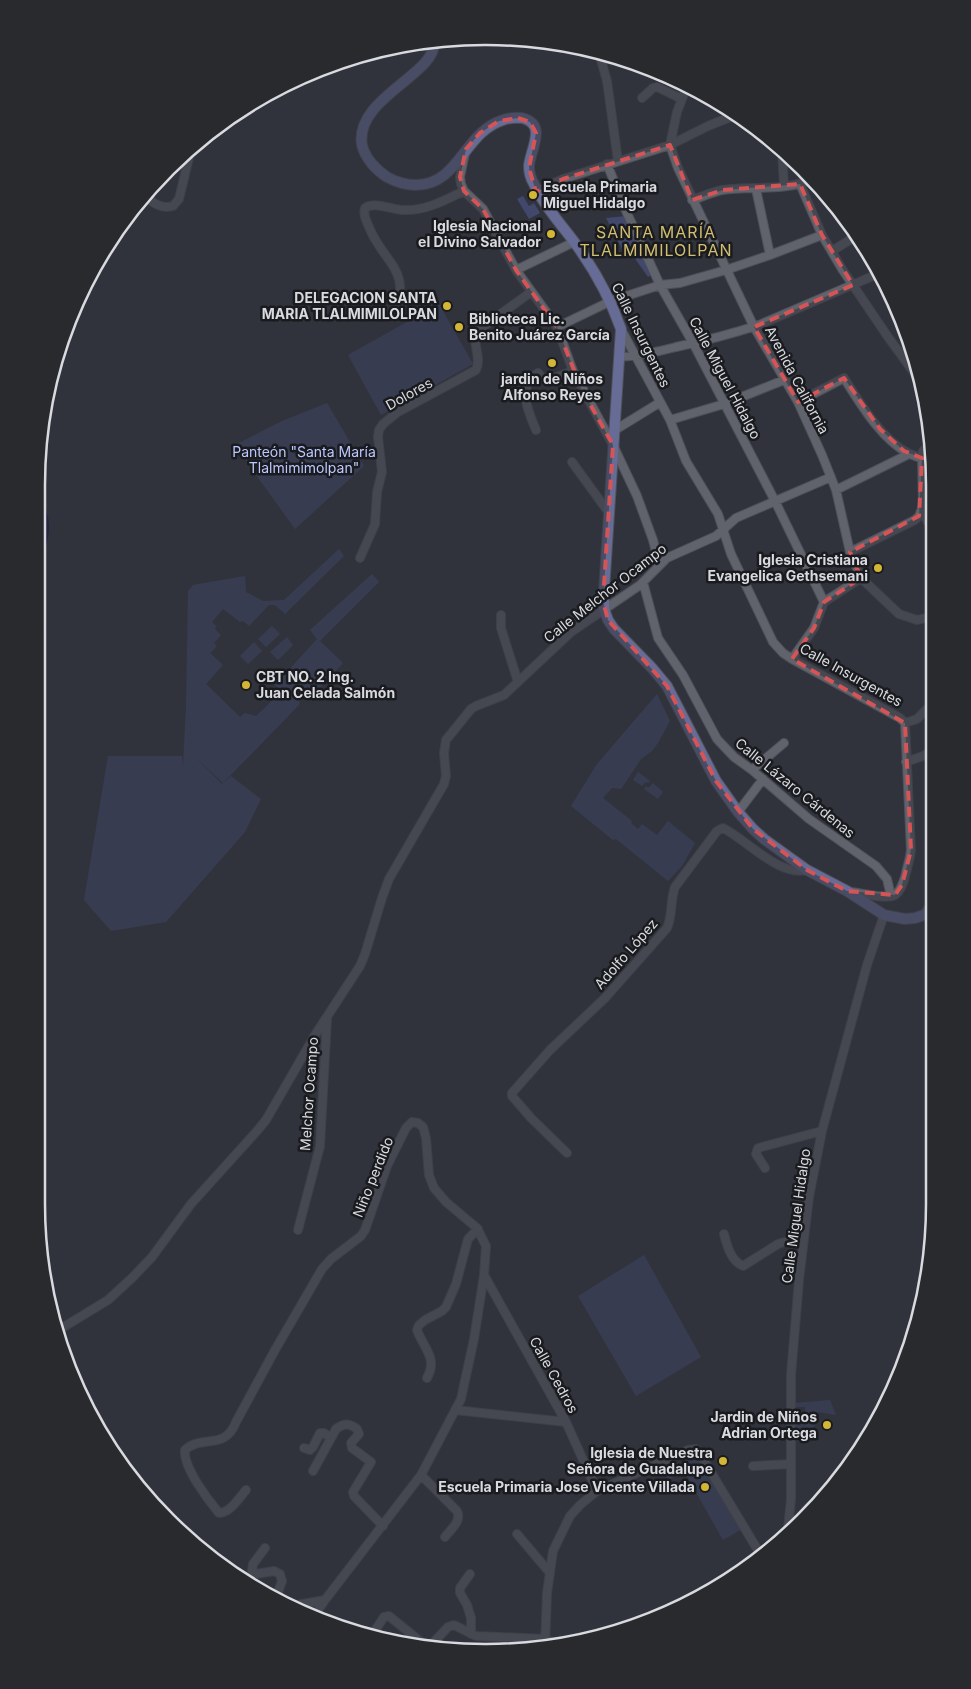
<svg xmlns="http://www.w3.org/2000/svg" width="971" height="1689" font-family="Inter,sans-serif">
<rect width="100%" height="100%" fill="#31333c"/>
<!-- green -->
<path fill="#41486c" d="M523,196L529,206L534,203L540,213L529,219L517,199Z
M626,216L651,275L648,277L631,253L626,255L624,253L606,218Z
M439,304L473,364L381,415L348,355Z
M327,403L364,466L295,529L244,458L237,444L282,421Z
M339,549L344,556L285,614L275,605H269L249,626L243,621L240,622L223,609L212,622L216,626L215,629L221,635L214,643L217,646L210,653L223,665L206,684L240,717L245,713L256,716L281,692L275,685L317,639L310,630L372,574L379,582L320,641L343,663L320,688L301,691L299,705L223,783L195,757L222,784L231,776L261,799L245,832L166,922L111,931L84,900L108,756H182L183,766L186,707L188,591L193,585L245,576L246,592L263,601L284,600Z
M272,626L280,634L266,647L258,639Z
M287,637L293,645L278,660L270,652Z
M254,642L262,651L248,664L240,656Z
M657,694L670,721L658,743L652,751L641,759L621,789L612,788L603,798L632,821L631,823L638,829L642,824L657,835L668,821L695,843L682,866L668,881L616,839L613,840L571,806L597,764Z
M638,772L650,781L648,783L646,782L642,786L633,780Z
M653,783L663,792L658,799L644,789L646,786L648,788Z
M644,1255L701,1357L636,1396L578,1296Z
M830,1400L836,1415L818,1412L814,1428H808L803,1442L793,1441L794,1419H805V1407H794V1403Z
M692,1452L697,1456L742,1529L723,1540L685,1473L691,1470L681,1457Z
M675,1460L683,1470L669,1480L661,1467Z"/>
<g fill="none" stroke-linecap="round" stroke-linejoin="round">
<!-- river -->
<path stroke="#15154d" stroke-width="12" d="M37,555C44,536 46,521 37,503
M37,646C42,632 41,621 37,606"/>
<!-- street casing -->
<g stroke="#4e5058" stroke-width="10">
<path id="street" d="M599,53L607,81L618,161
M687,86L677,112L670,145L678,168L754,327L798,402L822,455L836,490L850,552L861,578L899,614L917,620L934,616
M642,98L653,88L657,87L682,99
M782,150L784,186
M465,153L460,177L461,184L464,191L483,209L516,270L557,327L573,371L613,445L637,496L653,540L659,564
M607,164L627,213L660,285L693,343L775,501L824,602
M800,184L822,235L842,269L888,337L918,378
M756,189L770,255
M537,191L563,179L670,145L708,126L738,114
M146,195C152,204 163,209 173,206L179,199L191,149
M692,200C702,197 712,192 722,190C753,186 782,191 812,180
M832,251L856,236
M516,270L574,242
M393,315C414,270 383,263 369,227C366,220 363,215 365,208C375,201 393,210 404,210C426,211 445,200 464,191
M557,327L611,301L660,285L680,283L726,270L770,255L822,235
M621,329L670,420L686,461L718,514L731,554L773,642L783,653L792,659L900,718L905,723L911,850C910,859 907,868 905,877C903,883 901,891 895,895C887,900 861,893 851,892
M619,357C639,356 657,352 676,347C704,341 731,334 759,325L880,273
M798,402L844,378C860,403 881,439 908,453C916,457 925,459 934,463
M670,420L724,404L784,380
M536,430C528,411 516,386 538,373L545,381L573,371
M615,430L659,403
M572,462L609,513
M836,490L909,454
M922,510L934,535
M850,552L915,520L919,516L923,506L922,458L923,451L931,443
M360,558L375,524L377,492L382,472L378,437L379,430L383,424L398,412L476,370C482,357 472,344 476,332L531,292
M643,582L658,638L683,675L717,739L734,757L752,770L809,819L876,866L887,879L891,896
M501,615V628L518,682
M792,659L814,628L824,602L861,578
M905,723L917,719L934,702
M906,762L923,756L934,750
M752,770L784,743
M738,812L763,779
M924,914L934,900
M567,1153L531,1118L512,1096V1093L550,1050L605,998L667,928C673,915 670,900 675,887L717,831L723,828C747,840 779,877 807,870
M765,1168L756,1154L758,1148L822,1131
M298,1230L320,1146L327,1019
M724,1234C727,1246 731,1261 743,1266L778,1244L804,1236
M484,1275L566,1422L597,1491
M57,1331L108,1300L133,1277L152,1257L191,1204L257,1131L266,1120L315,1035L360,966L365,954L382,898L389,879L444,784L446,776L444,753L446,740L471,709L476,706L504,695L571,632L640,585L667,558L716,536L736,518L831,477
M427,1378C438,1358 424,1349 417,1330L419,1325L425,1320L442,1311L446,1307L456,1284L468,1239L478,1229
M455,1410L566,1422
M304,1448L310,1450L313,1447L320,1433H324L331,1438
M753,1466L791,1464
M313,1471L336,1429C344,1423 349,1423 357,1429L359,1434L351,1443L352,1448L371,1462L353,1492L354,1496L383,1526
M421,1475L457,1511C462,1521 451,1529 445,1537
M246,1490C239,1498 230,1513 219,1513C208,1500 183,1467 185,1450C202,1434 225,1451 236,1422L275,1350L322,1269L331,1259L361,1236L365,1230L387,1166L406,1128L412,1122L418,1123L423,1127L426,1138L429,1175L434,1188L446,1202L477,1228L486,1246L484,1275L474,1339L461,1399L421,1475L325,1600L297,1605
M788,1529L791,1499V1375L799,1280L809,1197L822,1131L867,965L884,915
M517,1534L550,1573
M265,1548L253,1564L252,1571L256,1574L274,1571L280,1574L282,1581L277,1595
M470,1574L460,1588V1593L467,1605L471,1618V1634
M316,1613L325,1600
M370,1638L384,1617L389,1616L421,1642
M432,1644L448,1627L454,1625L476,1636L546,1639L554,1644
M545,1646L547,1593L553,1551L570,1516L580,1505L597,1491L688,1450L696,1449L700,1454L762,1557"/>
</g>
<!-- secondary casing -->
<g stroke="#4e5058" stroke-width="12">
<path id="secondary" d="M434,41C438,74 354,98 362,145C365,158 376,170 387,177C396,182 406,185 416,185C459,185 464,132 503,120C509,118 515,117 522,118C548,124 530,150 529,166C529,172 531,179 534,184C544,206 561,224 575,243C594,269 610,298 621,329L604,591V609L608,620L614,629L652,668L667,686L716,781L738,812L753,829L764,839L807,870L847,891L884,915L905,919L915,918L927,914L934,909"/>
</g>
<!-- street -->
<use href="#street" stroke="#60626c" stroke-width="8"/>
<!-- secondary -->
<use href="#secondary" stroke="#676c97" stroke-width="10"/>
</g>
<!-- marked area -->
<path d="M0 0H971V1689H0ZM518,118L530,122L536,133L529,168L536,192L563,179L670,145L692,200L723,190L800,184L822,235L853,285L754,327L798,402L844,378L880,429L904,451L922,458L919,516L850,552L861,578L824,602L814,628L792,659L905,723L911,850L902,885L895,895L847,891L807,870L753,829L716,781L667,686L608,620L603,601L613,445L581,388L557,327L516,270L483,209L464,191L460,177L466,149L480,133L499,121Z" fill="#31333c" fill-opacity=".55" fill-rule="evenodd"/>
<path fill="none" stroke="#d65456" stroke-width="4" stroke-dasharray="10 6" stroke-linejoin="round" d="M518,118L530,122L536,133L529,168L536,192L563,179L670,145L692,200L723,190L800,184L822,235L853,285L754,327L798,402L844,378L880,429L904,451L922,458L919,516L850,552L861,578L824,602L814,628L792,659L905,723L911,850L902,885L895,895L847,891L807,870L753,829L716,781L667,686L608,620L603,601L613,445L581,388L557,327L516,270L483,209L464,191L460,177L466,149L480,133L499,121Z"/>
<!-- markers -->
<g fill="#d3b635" stroke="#1a1b1f" stroke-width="2">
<circle cx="533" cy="195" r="5"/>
<circle cx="551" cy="234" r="5"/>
<circle cx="447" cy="306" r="5"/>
<circle cx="459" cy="327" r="5"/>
<circle cx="552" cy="363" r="5"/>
<circle cx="878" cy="568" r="5"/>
<circle cx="246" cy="685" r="5"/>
<circle cx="827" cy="1425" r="5"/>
<circle cx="723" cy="1461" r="5"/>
<circle cx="705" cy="1487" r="5"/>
</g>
<g text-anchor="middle" stroke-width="5" stroke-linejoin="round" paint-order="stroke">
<!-- poi labels -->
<g font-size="14" font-weight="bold" fill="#d8dadf" stroke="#1a1b1f" text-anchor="end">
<text x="543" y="192" text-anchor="start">Escuela Primaria<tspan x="543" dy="16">Miguel Hidalgo</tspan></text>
<text x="541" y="231">Iglesia Nacional<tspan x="541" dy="16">el Divino Salvador</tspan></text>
<text x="437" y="303">DELEGACION SANTA<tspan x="437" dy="16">MARIA TLALMIMILOLPAN</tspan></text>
<text x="469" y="324" text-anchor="start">Biblioteca Lic.<tspan x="469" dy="16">Benito Juárez García</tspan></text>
<text x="552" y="384" text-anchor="middle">jardin de Niños<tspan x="552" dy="16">Alfonso Reyes</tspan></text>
<text x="868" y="565">Iglesia Cristiana<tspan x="868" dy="16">Evangelica Gethsemani</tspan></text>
<text x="256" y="682" text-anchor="start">CBT NO. 2 Ing.<tspan x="256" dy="16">Juan Celada Salmón</tspan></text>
<text x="817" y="1422">Jardin de Niños<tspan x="817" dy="16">Adrian Ortega</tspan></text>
<text x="713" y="1458">Iglesia de Nuestra<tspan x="713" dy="16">Señora de Guadalupe</tspan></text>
<text x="695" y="1492">Escuela Primaria Jose Vicente Villada</text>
</g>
<!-- street labels -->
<g font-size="14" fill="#d8dadf" stroke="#1a1b1f">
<text transform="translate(641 335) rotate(64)" y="5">Calle Insurgentes</text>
<text transform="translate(725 378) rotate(62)" y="5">Calle Miguel Hidalgo</text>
<text transform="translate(797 380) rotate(62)" y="5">Avenida California</text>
<text transform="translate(409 394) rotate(-29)" y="5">Dolores</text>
<text transform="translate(605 593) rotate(-38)" y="5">Calle Melchor Ocampo</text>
<text transform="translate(851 675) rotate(29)" y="5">Calle Insurgentes</text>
<text transform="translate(795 788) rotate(39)" y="5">Calle Lázaro Cárdenas</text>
<text transform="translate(626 954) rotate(-49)" y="5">Adolfo López</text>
<text transform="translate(309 1094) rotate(-86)" y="5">Melchor Ocampo</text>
<text transform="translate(373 1177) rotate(-68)" y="5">Niño perdido</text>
<text transform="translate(796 1216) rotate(-82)" y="5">Calle Miguel Hidalgo</text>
<text transform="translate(554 1375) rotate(61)" y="5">Calle Cedros</text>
</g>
<!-- park labels -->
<g font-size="14" fill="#bcc8ff" stroke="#1a1b1f">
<text x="304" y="457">Panteón "Santa María<tspan x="304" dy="16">Tlalmimimolpan"</tspan></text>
</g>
<!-- quarter labels -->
<g font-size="16" letter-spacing="1" fill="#d1be71" stroke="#1a1b1f">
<text x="656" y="238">SANTA MARÍA<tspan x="656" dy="18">TLALMIMILOLPAN</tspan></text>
</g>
</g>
<!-- crop -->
<path d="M0 0H971V1689H0ZM485 45H486A440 440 0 0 1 926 485V1204A440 440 0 0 1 486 1644H485A440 440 0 0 1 45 1204V485A440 440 0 0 1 485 45Z" fill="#292a2e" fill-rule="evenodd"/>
<path fill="none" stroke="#d8dadf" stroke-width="2.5" d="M485 45H486A440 440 0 0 1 926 485V1204A440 440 0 0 1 486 1644H485A440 440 0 0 1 45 1204V485A440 440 0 0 1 485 45Z"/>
</svg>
